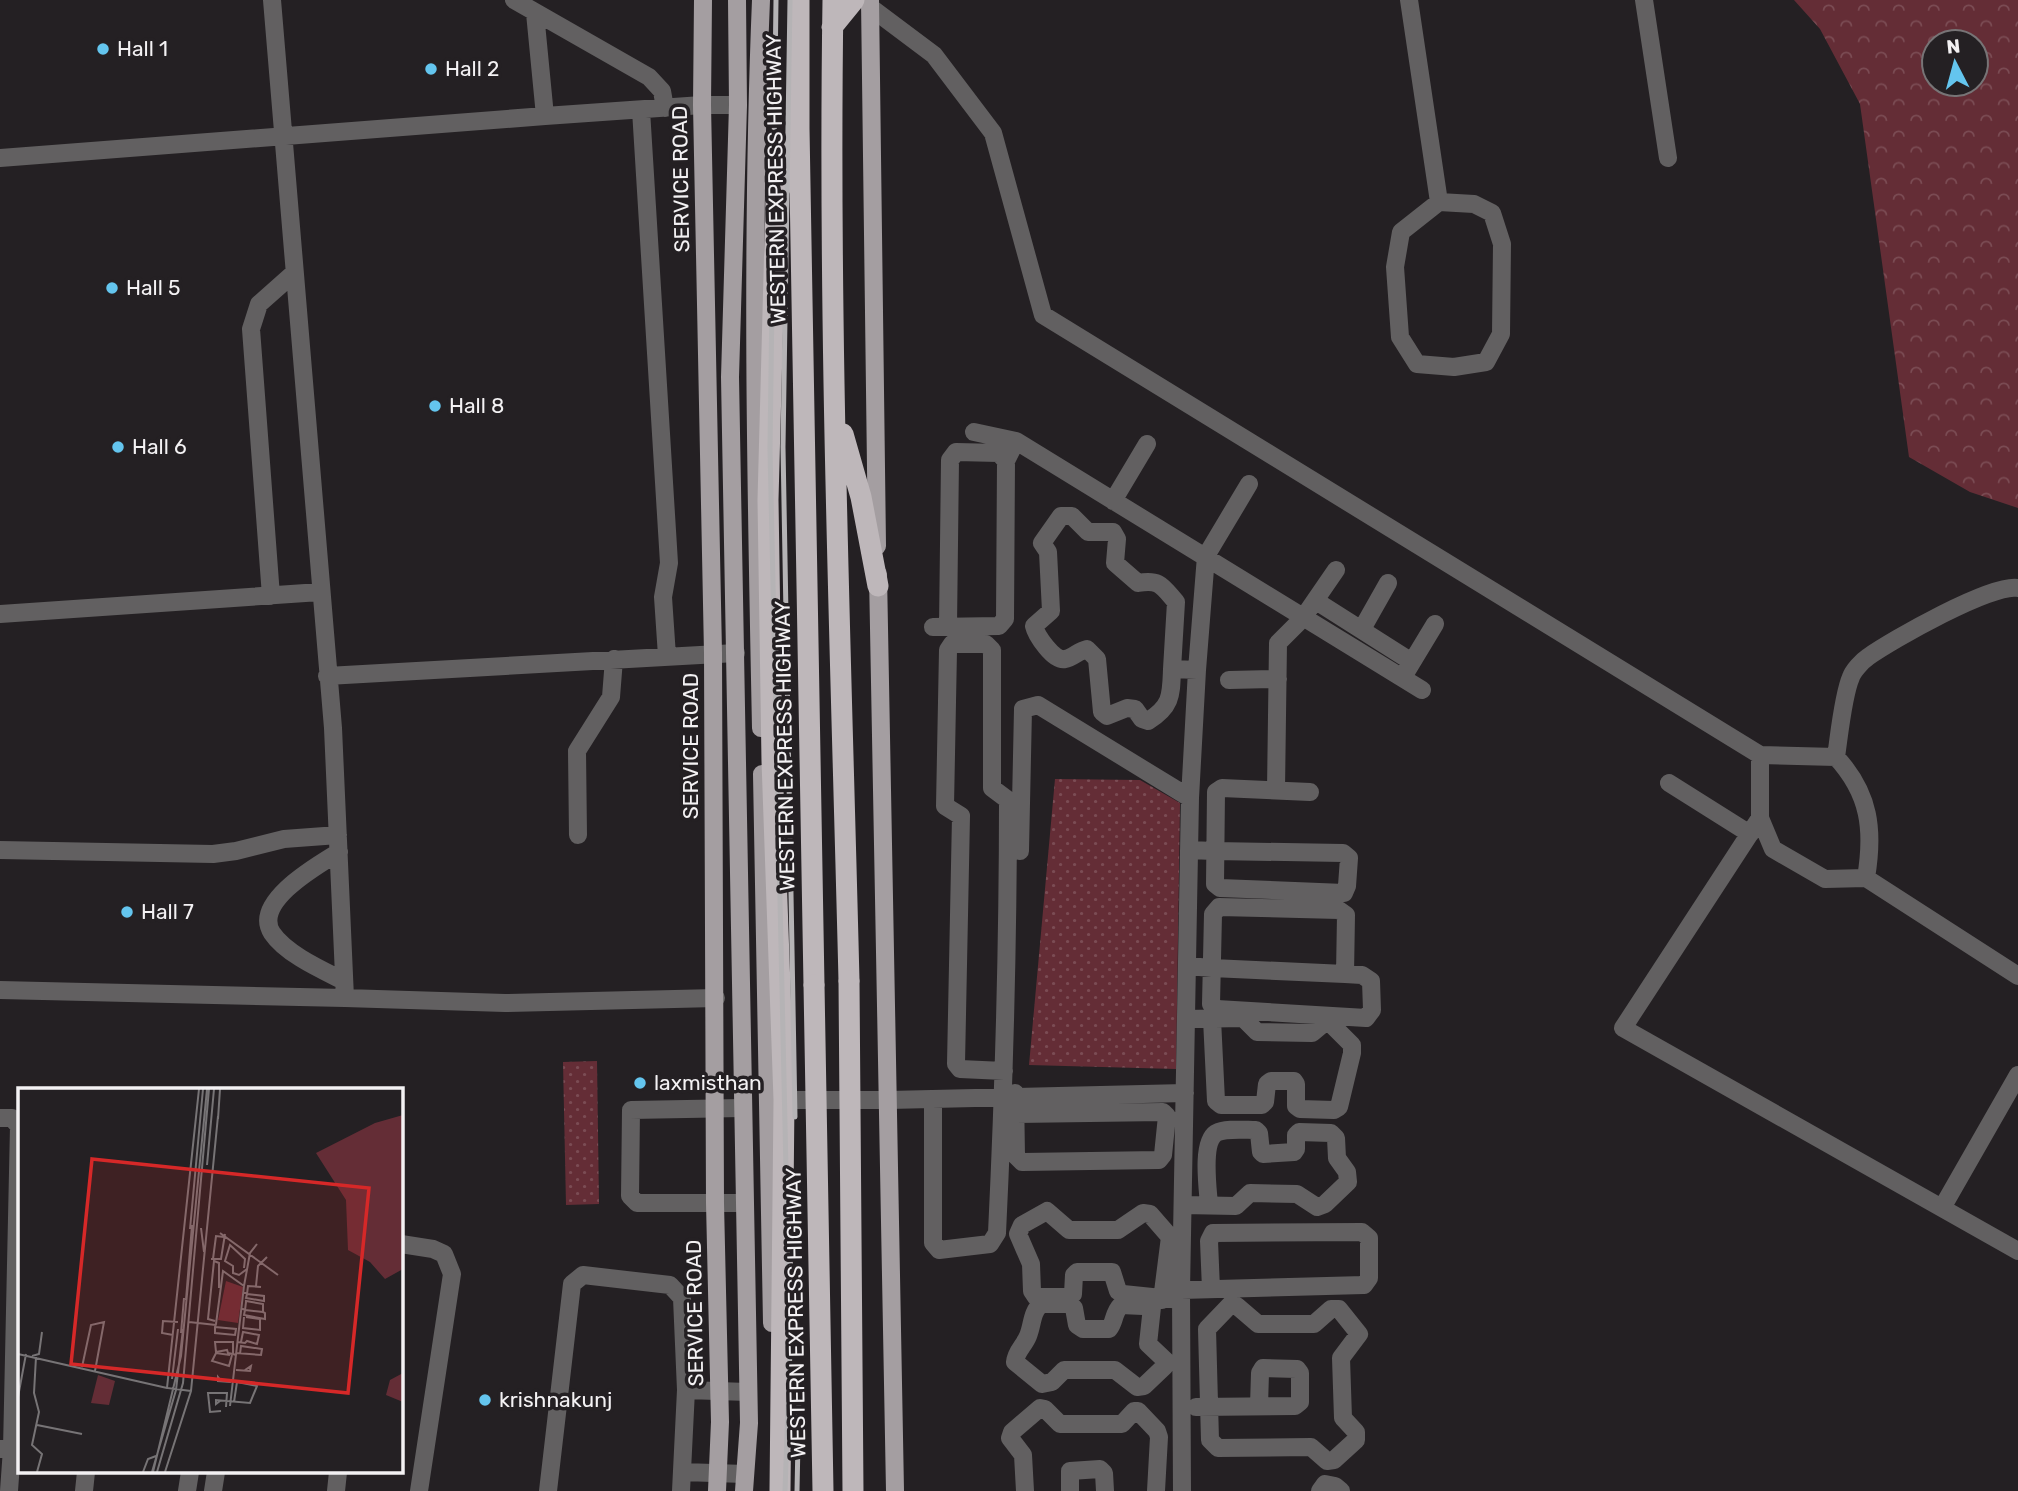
<svg xmlns="http://www.w3.org/2000/svg" width="2018" height="1491" font-family="Rubik,sans-serif">
<defs>
<pattern id="forest-crowns" width="20" height="18" patternUnits="userSpaceOnUse" patternTransform="scale(1.75)"><rect width="20" height="18" fill="#642d36"/><path d="M2 6a3 3 0 1 1 6 0M12 15a3 3 0 1 1 6 0" fill="none" stroke="#7b4c54"/></pattern>
<pattern id="park-dots" width="8" height="8" patternUnits="userSpaceOnUse" patternTransform="scale(1.75)"><rect width="8" height="8" fill="#642d36"/><path d="M2 2h.1M6 6h.1" fill="none" stroke="#7b4c54" stroke-width="1.8" stroke-linecap="round"/></pattern>
</defs>
<rect width="100%" height="100%" fill="#242023"/>
<!-- forest -->
<path fill="url(#forest-crowns)" fill-rule="evenodd" d="M1794,0H2018V508L1970,492L1909,457L1860,104L1820,29ZM1934,42H1976V84H1934Z"/>
<!-- park -->
<path fill="url(#park-dots)" d="M1055,779L1140,780L1180,803L1176,1069L1029,1065Z
M597,1061L599,1204L566,1205L563,1062Z"/>
<g fill="none" stroke-linecap="round" stroke-linejoin="round">
<!-- minor -->
<path stroke="#626061" stroke-width="18" d="M514,0L649,77L662,91L665,108
M1409,0L1439,202
M1644,0L1668,158
M870,7L934,55L993,133L1043,315L1760,755L1836,757C1870,794 1874,830 1866,878L1825,879L1773,849L1760,818V755
M535,13L545,116
M641,110L669,563L663,597L667,656
M0,158L545,116L702,105H738
M1439,202L1474,204L1492,213L1502,244L1501,334L1486,362L1454,367L1417,364L1400,337L1395,267L1401,232Z
M974,432L1016,441L1422,690
M1113,501L1147,444
M271,596L251,329L259,304L294,273
M1316,601L1412,662
M0,614L320,592
M933,627L999,626L1005,619L1006,461L1016,441
M948,627L950,460L956,452L999,453L1006,461
M1362,629L1388,583
M1172,669L1176,602C1162,586 1160,579 1138,583L1115,563L1117,539L1113,532H1088L1072,516H1061L1042,543L1048,552L1051,611L1034,626C1036,635 1054,662 1065,659C1073,658 1078,651 1087,649L1097,659L1102,712L1107,716L1127,708L1135,709L1142,719L1148,721C1172,706 1171,695 1172,669L1197,670
M1406,672L1435,624
M327,676L736,653
M1229,680L1278,679
M1836,757C1839,737 1843,695 1851,677C1853,671 1862,661 1868,657C1892,640 1992,583 2018,588
M1669,783L1750,834
M1276,790L1278,643L1303,618L1336,570
M1760,818L1623,1028L2018,1251
M578,835L577,751L611,697L614,659
M0,850L213,854L236,851L284,839L338,835
M1189,850L1214,851L1343,853L1349,858L1347,886L1344,893L1220,888L1215,884L1216,792L1222,788L1310,792
M1020,851L1023,709L1038,705L1190,798
M339,852C318,865 252,902 272,933C286,954 322,970 344,981
M1866,878L2018,976
M1187,966L1212,968L1345,974L1362,975L1371,981L1372,1010L1366,1018L1217,1009L1211,1004L1213,914L1219,907L1339,910L1346,915L1345,974
M0,990L345,998L333,728L272,0
M345,998L505,1003L716,998
M1186,1019L1243,1018L1257,1032L1312,1033L1324,1023H1330L1352,1045V1053L1339,1107L1334,1110L1300,1109L1296,1106V1084L1294,1081H1271L1267,1084L1265,1102L1262,1105H1221L1216,1101L1212,1019
M1015,1093L1016,1156L1022,1162L1159,1160L1163,1155L1167,1116L1163,1112L1015,1114
M933,1099V1243L939,1250L990,1244L997,1233C1004,1088 1008,944 1008,800L992,788V650L986,644H952L948,650L945,806L961,816L956,1064L960,1069L1004,1071
M784,1100H889L1185,1093
M742,1108L631,1110L630,1196L637,1203H744
M0,1118H12L19,1126L12,1449H0
M1183,1205L1236,1206L1250,1193L1297,1194L1317,1207L1325,1204L1348,1182L1347,1172L1337,1158L1336,1138L1331,1133L1299,1132L1296,1135V1149L1294,1152L1263,1154L1261,1152L1259,1133L1256,1130C1245,1130 1225,1128 1216,1133C1201,1143 1208,1189 1209,1205
M1942,1208L2018,1075
M401,1244L433,1249L444,1254L452,1274L419,1491
M1181,1290L1364,1285L1369,1278V1238L1362,1232L1213,1233L1209,1241L1211,1289
M1162,1300L1170,1237L1150,1214L1143,1213L1118,1230H1069L1047,1211L1022,1225L1018,1234L1031,1264L1032,1291L1036,1297H1068L1073,1294L1074,1275L1077,1272H1112L1118,1291L1123,1294L1181,1300
M1231,1304L1237,1306L1258,1324H1314L1331,1309H1339L1359,1334L1341,1358L1343,1418L1356,1432V1440L1334,1460L1327,1461L1311,1447L1218,1448L1210,1440L1207,1329Z
M1143,1306L1121,1305C1113,1313 1115,1322 1109,1329H1083L1077,1325L1074,1308L1070,1304H1041C1031,1313 1033,1324 1028,1336C1024,1346 1016,1351 1015,1362L1042,1384L1052,1382L1064,1370H1115L1137,1387L1144,1386L1165,1366L1166,1361L1148,1344L1152,1307
M686,1390L748,1392
M1196,1407L1295,1406L1300,1402V1373L1297,1369L1263,1368L1260,1373L1259,1406
M682,1472L745,1474
M9,1491L12,1449
M84,1491L86,1472
M187,1491L190,1472
M213,1491L216,1472
M336,1491L338,1472
M548,1491L572,1284L583,1275L670,1285L682,1298L686,1390L681,1491
M1025,1491L1023,1455L1010,1438L1012,1432L1040,1408L1045,1409L1060,1424H1122L1134,1411H1138L1157,1431L1159,1437L1156,1491
M1070,1491V1471L1100,1469L1104,1473L1105,1491
M1182,1491L1181,1290L1190,798L1197,670L1206,556L1249,484
M1320,1491L1325,1484L1335,1486L1341,1491"/>
<!-- major -->
<path stroke="#a49ea1" stroke-width="18" d="M703,0L702,105L713,653L715,1203L720,1422L717,1491
M737,0L738,105L730,377L749,1423L744,1491
M761,0C751,243 756,485 761,728
M870,0L877,546
M878,574L895,1491
M762,774L772,1323"/>
<!-- highway -->
<path stroke="#beb7ba" stroke-width="21" d="M799,0V128L814,985
M833,0C828,327 841,654 849,981
M832,27L854,0
M843,434L861,497L878,586
M780,1491L784,1100L772,761L768,500L776,200L799,128"/>
<!-- rail -->
<path stroke="#b5b3b5" stroke-width="5" d="M776,0L770,449L790,1350L785,1491
M790,0L783,447L795,1117
M797,1491L799,1393"/>
<!-- highway-bridge -->
<path stroke="#beb7ba" stroke-width="21" d="M849,981L853,1491
M814,985L823,1491"/>
</g>
<!-- markers -->
<g fill="#64c5ee" stroke="#242023" stroke-width="2.5">
<circle cx="103" cy="49" r="7"/>
<circle cx="431" cy="69" r="7"/>
<circle cx="112" cy="288" r="7"/>
<circle cx="435" cy="406" r="7"/>
<circle cx="118" cy="447" r="7"/>
<circle cx="127" cy="912" r="7"/>
<circle cx="640" cy="1083" r="7"/>
<circle cx="485" cy="1400" r="7"/>
</g>
<g text-anchor="middle" stroke-width="7" stroke-linejoin="round" paint-order="stroke">
<!-- poi labels -->
<g font-size="21" fill="#f3f1f3" stroke="#242023" text-anchor="start">
<text x="117" y="56">Hall 1</text>
<text x="445" y="76">Hall 2</text>
<text x="126" y="295">Hall 5</text>
<text x="449" y="413">Hall 8</text>
<text x="132" y="454">Hall 6</text>
<text x="141" y="919">Hall 7</text>
<text x="654" y="1090">laxmisthan</text>
<text x="499" y="1407">krishnakunj</text>
</g>
<!-- street labels -->
<g font-size="21" fill="#f3f1f3" stroke="#242023">
<text transform="translate(681 179) rotate(-91)" y="7">SERVICE ROAD</text>
<text transform="translate(776 179) rotate(-91)" y="7">WESTERN EXPRESS HIGHWAY</text>
<text transform="translate(691 746) rotate(-90)" y="7">SERVICE ROAD</text>
<text transform="translate(785 746) rotate(-91)" y="7">WESTERN EXPRESS HIGHWAY</text>
<text transform="translate(695 1313) rotate(-91)" y="7">SERVICE ROAD</text>
<text transform="translate(796 1313) rotate(-91)" y="7">WESTERN EXPRESS HIGHWAY</text>
</g>
</g>
<!-- overview -->
<g transform="translate(18 1088)">
<rect width="385" height="385" fill="#242023"/>
<path d="M385,27V181L367,191L352,174L330,162L328,112L298,65L357,35ZM385,285V314L368,307L372,292Z" fill="#642d36"/>
<path d="M208,193L225,199L220,235L200,232ZM80,287L97,293L91,317L73,315Z" fill="#642d36"/>
<path fill="none" stroke="#777476" stroke-width="2" d="M200,31L202,1M189,77L196,1M183,140L186,164M172,141L185,1M202,145L260,187M193,171H203L207,146M195,171L198,148L206,149M226,180L227,171L212,157L207,173L215,178V185L221,187L229,181M238,198L240,178L249,169M225,205H228L229,206L246,208V213L228,210L229,206L230,198L243,199M168,212L174,137M223,221H225L227,222L245,224L247,225V231L226,227L227,222L228,214V213L245,216V224M226,229L225,240L242,242V231L228,229M197,233L190,231L196,173L201,175V200M171,234L198,237M197,239L218,241L217,247L197,245V239L198,236L205,183L226,198M163,245L166,210M155,247L144,245L145,233L160,234M219,254L227,255L229,253L239,256L241,247L225,244L223,254M218,265L243,267L244,261L223,258L222,266M0,266L149,300M215,266V254H197L198,264L209,262L210,265L215,266L218,267M212,267L198,265L194,273L211,278L214,267M14,268L21,266L24,244M18,269L16,305L21,324L14,357L24,366L19,384M64,279L73,237L86,234L77,283M218,282L232,283L233,278L227,282M154,291L160,241M204,294L200,289V293L213,294M173,303L149,300L181,1M0,309L8,266M202,313L198,316V312L232,315L239,298L219,294L216,314M212,318L226,198L232,165L239,156M203,323L192,324L190,305H209L208,319M19,337L64,346M125,384L130,371L138,368M134,384L158,302L165,241M135,384L163,268L189,1M139,384L165,295L191,1M147,384L173,303L200,28"/>
<path fill="#d62828" fill-opacity="0.15" stroke="#d62828" stroke-width="3.5" d="M74,71L351,100L330,305L53,276Z"/>
<rect width="385" height="385" fill="none" stroke="#f3f1f3" stroke-width="3.5"/>
</g>
<!-- north arrow -->
<g transform="translate(1955 63) rotate(354)"><circle r="33" fill="#242023" stroke="#777476" stroke-width="2"/>
<path d="M0-5L12 26L0 18L-12 26Z" fill="#64c5ee"/>
<text y="-10" font-size="19" font-weight="bold" text-anchor="middle" fill="#f3f1f3">N</text>
</g>
</svg>
